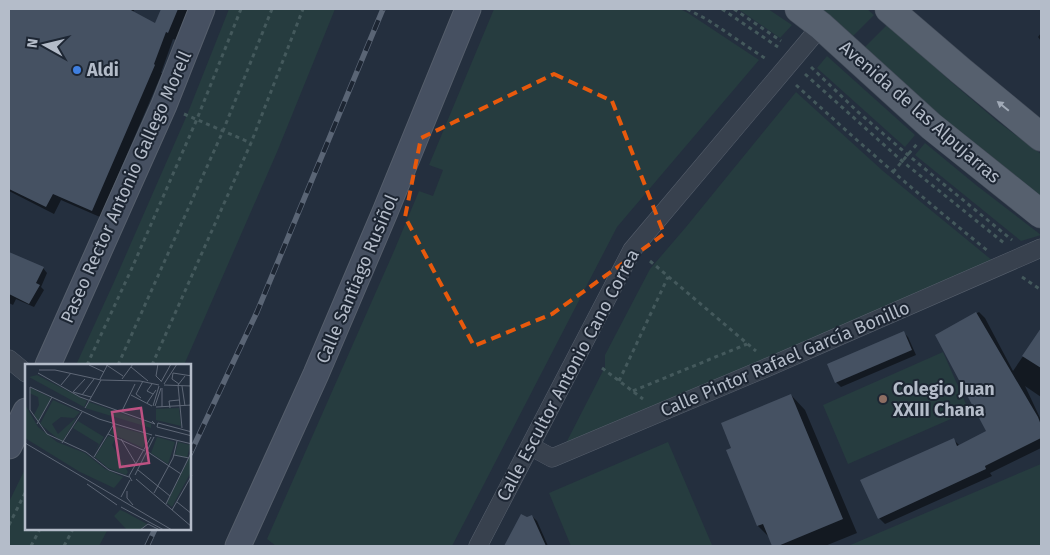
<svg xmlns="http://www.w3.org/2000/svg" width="1050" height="555" font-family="'Fira Sans',sans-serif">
<rect width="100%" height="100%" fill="#242f3e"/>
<!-- green -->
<path fill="#263c3f" d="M229,9H335L277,152L184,365H76L114,282L187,115Z
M494,9H680L688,13L759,60L617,227L452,546H276L267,539L394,251L419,191L433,196L443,170L429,165Z
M738,9H768L792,25L780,38Z
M821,9H867L874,15L852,37Z
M888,24L949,80L997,121L1041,154V200L919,99L863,49Z
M827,56L915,135L905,147L817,68Z
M796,92L883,171L993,261L565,445L605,367V355L650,269L686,227Z
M925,143L976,185L1041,235L1021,241L915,155Z
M943,352L969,411L848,464L823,405Z
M668,442L712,545L708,546H571L549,493Z
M1041,464V546H848Z
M26,467V529H108L99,546H9V502Z"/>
<!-- shadow -->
<path fill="#0007" d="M9,9H135L133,12L156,25L162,9H188L176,40L173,39L161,73H162L100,217L61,200L54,214L9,191Z
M1041,33V41L1038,37Z
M9,253L43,268L47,273L41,287L44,290L34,307L16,299L13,305L9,303Z
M979,312L985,318L1013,371L1041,330V397L1025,386L1041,420V448L990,473L992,476L885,524L879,518L953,439L960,446L988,432L936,335Z
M903,332L908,337L916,355L841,387L836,382Z
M791,395L805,410L857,533L825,546H774L770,538L758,526L727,451L733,448Z
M532,516L537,521L548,546H512L508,542L527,518Z"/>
<!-- building -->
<path fill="#455162" d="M9,9H129L155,23L161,9H178L168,33L166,32L154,64L155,65L92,211L53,194L46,207L9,189Z
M9,252L44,267L36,283L40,285L29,304L9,294Z
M976,312L1038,417L1041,425V438L985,466L986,469L878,519L860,480L954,438L957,446L986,431L935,335Z
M1041,328V368L1022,356Z
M904,331L912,350L835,383L827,364Z
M791,394L843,519L778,546H772L763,524L757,526L726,450L731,448L721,423Z
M521,514L527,517L532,515L546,546H504Z"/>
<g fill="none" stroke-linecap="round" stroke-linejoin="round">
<!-- street casing -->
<g stroke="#565f6c" stroke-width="19">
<path id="street" d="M9,359L26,373
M530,446L552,458L773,365L1041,248
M478,546L632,250L821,26"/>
</g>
<!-- secondary casing -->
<g stroke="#565f6c" stroke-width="27">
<path id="secondary" d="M48,365L164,105L202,9
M9,446L26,411
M238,546L316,374L385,212L468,9"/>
</g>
<!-- primary casing -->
<g stroke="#414a57" stroke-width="29">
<path id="primary" d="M799,9L821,26L931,126L1041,214
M889,9L960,70L1041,137"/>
</g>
<!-- path -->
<path stroke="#44595c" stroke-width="3" stroke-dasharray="4 4" stroke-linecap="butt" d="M687,9L708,20L766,59
M722,9L778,47
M734,9L781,41
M811,67L858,112L908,155L1012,240
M805,74L902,161L1004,243
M796,85C858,142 922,198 988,251
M184,114L251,143
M893,172L917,144
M650,261L756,351
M1022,277L1041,290
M87,365L132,268L197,119L241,9
M118,365L223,131L272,9
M152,365L251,143L303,9
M602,368L643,399
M619,381L668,277
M633,391L747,344
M9,525L26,491
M31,546L40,529
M64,546L73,529"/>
<!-- street -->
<use href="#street" stroke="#38414e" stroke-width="18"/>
<!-- secondary -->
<use href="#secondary" stroke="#465061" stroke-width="25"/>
<!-- primary -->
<use href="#primary" stroke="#56606e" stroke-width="28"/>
<!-- rail casing -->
<g stroke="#5a6575" stroke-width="5.5">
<path id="rail" d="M190,454L257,312L383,9
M147,546L155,529"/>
</g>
<!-- rail -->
<use href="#rail" stroke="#1d2633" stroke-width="4" stroke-dasharray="11" stroke-linecap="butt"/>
</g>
<!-- one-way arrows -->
<defs><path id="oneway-solid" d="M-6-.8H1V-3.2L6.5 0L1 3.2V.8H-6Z" transform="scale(1.25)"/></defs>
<use fill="#a1aab7" href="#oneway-solid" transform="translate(1003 106) rotate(-141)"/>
<!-- marked area -->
<path fill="none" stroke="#e8590c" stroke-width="4" stroke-dasharray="10 6" stroke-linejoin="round" d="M554,74L612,101L664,234L552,314L474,346L405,217L421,138Z"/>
<!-- markers -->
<circle fill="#3f7fe0" stroke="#1d2633" stroke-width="2" cx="77" cy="70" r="5"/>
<circle fill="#8d6e63" stroke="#1d2633" stroke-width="2" cx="883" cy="399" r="5"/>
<g text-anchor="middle" stroke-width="4" stroke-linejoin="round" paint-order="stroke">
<!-- poi labels -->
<g font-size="18" font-weight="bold" fill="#b4bcc9" stroke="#1d2633" text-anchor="start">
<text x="87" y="76">Aldi</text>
<text x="893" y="395">Colegio Juan<tspan x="893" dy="21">XXIII Chana</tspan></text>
</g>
<!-- street labels -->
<g font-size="18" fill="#b4bcc9" stroke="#1d2633">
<text transform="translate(920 112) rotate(41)" y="6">Avenida de las Alpujarras</text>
<text transform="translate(126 187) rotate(-66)" y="6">Paseo Rector Antonio Gallego Morell</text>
<text transform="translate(357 279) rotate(-67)" y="6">Calle Santiago Rusiñol</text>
<text transform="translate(785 359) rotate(-23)" y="6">Calle Pintor Rafael García Bonillo</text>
<text transform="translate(568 375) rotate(-62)" y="6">Calle Escultor Antonio Cano Correa</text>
</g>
</g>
<!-- overview -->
<g transform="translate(25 364)">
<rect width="166" height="166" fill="#242f3e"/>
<path d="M12,11L62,37L59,43L4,13ZM0,20L1,42L13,63L32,78L60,89L80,105L98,113L89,124L55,108L0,74ZM6,24L26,34L13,58L9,51L14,41L13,33L4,29ZM28,36L55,48L49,54L36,53L27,60L33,70L52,53L37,78L15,60ZM64,38L126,60V64L60,44ZM154,44L156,62L131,56V45ZM53,57L79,73L68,91L74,80L48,64ZM90,62L123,71L118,84L85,69ZM83,72L91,74L87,81L103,108L101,111L83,104L70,93ZM132,73L150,78L143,100L126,89ZM153,78L165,81L162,94L150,91ZM166,90V108L147,143L142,139ZM95,146L100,148L122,160L117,165L102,166L89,152Z" fill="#263c3f"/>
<path fill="none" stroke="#5e6776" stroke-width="1" d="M80,0L98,12M133,0L131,12L136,17M64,1L79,8M106,3L123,17M14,6H30L76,16L115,17L134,21M13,9L55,33L130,60L127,57M60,15L48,28L66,33M75,15L83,0M97,15L108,0M136,18L146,0M127,20L122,27L128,30M139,20L152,0M154,20L147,15L148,9L167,12M36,21L46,9M139,21L167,22M157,22L160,42M5,23V46L22,70L61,88L84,106L104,113M5,23L74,55L127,71M137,24V43M57,31L69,15M106,31L127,42M116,34L111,30L118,17M122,39L131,26M128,42L134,22M130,42L136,24M155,42L153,21L160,12M155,42L157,64M131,43L167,41M60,44L76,16M145,44L144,37L154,36M97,47L110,20M12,60L27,33M167,68L133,59L132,63L167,72M83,70L120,87M130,71L167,80M96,75L111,100M0,79L147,166M37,79L57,48M123,88L156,110M149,91L164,94M69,93L89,60M113,106L145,132M110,111L129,73M111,115L167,163M107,117L104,112L126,73M62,120L92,141M102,127V134L108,141M129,129L148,94L152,77M96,133L105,116M152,138L167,150M141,140L167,87M96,143L139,166M147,146L167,111M115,166L123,160L133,165"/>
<path fill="#bd5182" fill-opacity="0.15" stroke="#bd5182" stroke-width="2.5" d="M116,44L124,99L95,103L87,48Z"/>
<rect width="166" height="166" fill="none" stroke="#b4bcc9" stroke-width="2.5"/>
</g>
<!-- border -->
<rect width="1050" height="555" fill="none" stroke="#b4bcc9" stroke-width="20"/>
<!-- north arrow -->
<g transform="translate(45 45) rotate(278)" stroke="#1d2633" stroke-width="4" paint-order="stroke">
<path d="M0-4L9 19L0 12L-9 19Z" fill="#b4bcc9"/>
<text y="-8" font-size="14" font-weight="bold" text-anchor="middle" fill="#b4bcc9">N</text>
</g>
</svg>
